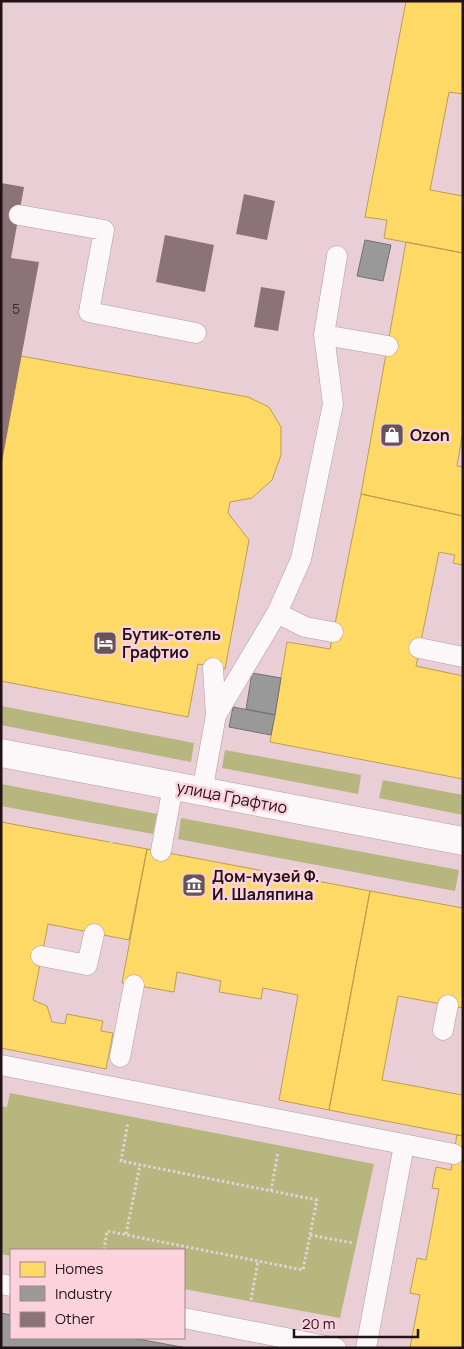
<svg xmlns="http://www.w3.org/2000/svg" width="464" height="1349" font-family="Manrope,sans-serif">
<rect width="100%" height="100%" fill="#e9ced5"/>
<!-- forest -->
<path fill="#b6b67e" d="M1,706L194,743L191,762L1,725Z
M225,750L361,775L358,794L222,768Z
M383,780L463,795V815L379,798Z
M1,784L157,814L153,834L1,806Z
M181,818L459,870L455,891L178,839Z
M10,1093L374,1164L340,1318L184,1289V1250H11V1256L1,1254V1106L7,1107Z"/>
<!-- homes -->
<path fill="#ffd966" stroke="#bd9d4e" d="M406,1H463V94L449,92L430,190L463,196V253L384,238L387,220L365,217Z
M406,242L463,253V430L457,466L463,467V516L361,494Z
M21,356L248,397L269,407L281,427V455L272,480L252,498L230,502L228,513L249,540L225,669L198,664L188,717L1,681V465Z
M361,494L463,516V565L453,563L455,555L439,552L416,666L463,676V779L270,742L287,642L330,649Z
M1,822L147,849L129,940L48,924L33,1000L47,1006L52,1022L65,1024L67,1014L103,1021L101,1031L113,1033L106,1069L1,1048Z
M147,849L370,891L329,1110L279,1100L298,995L263,988L261,999L219,992L221,981L177,972L174,992L122,983Z
M370,891L463,908V1008L398,996L382,1080L462,1095L463,1092V1136L329,1110Z
M457,1135L463,1136V1348H410L420,1295L410,1293L417,1258L426,1260L439,1189L432,1188L436,1167L451,1170Z"/>
<!-- industry -->
<path fill="#999" stroke="#757072" d="M365,240L391,245L383,281L357,276Z
M252,673L281,678L275,715L246,709Z
M233,707L275,715L271,735L229,727Z
M1,1313L11,1315V1338H132L187,1348H1Z"/>
<!-- building -->
<path fill="#8c7377" d="M1,183L24,187L11,258L39,262L2,460Z
M244,194L275,201L267,240L236,234Z
M165,235L214,245L205,292L156,282Z
M261,287L285,291L278,331L254,327Z"/>
<g fill="none" stroke-linecap="round" stroke-linejoin="round">
<!-- lane casing -->
<g stroke="#b19ca1" stroke-width="21">
<path id="lane" d="M19,215L104,230L89,312L196,333
M324,335L388,346
M277,613L305,627L333,632
M419,648L463,657
M213,668L216,715
M202,792L216,715L277,613L301,559L333,404L324,335L337,256
M161,851L173,786
M41,956L87,965L94,934
M443,1030L448,1005
M120,1057L134,985
M1,1065L454,1154
M1,1284L11,1286
M184,1318L336,1348
M366,1348L404,1145"/>
</g>
<!-- street casing -->
<g stroke="#b19ca1" stroke-width="29">
<path id="street" d="M1,753L463,841"/>
</g>
<!-- path -->
<path stroke="#ded5d8" stroke-width="3" stroke-dasharray="2.5 2.5" stroke-linecap="butt" d="M111,843L114,832
M271,1191L278,1152
M126,1234L140,1165
M310,1235L353,1243
M104,1250L107,1231L303,1270L317,1200L121,1161L128,1122
M251,1300L258,1261"/>
<!-- lane -->
<use href="#lane" stroke="#fcf8f9" stroke-width="20"/>
<!-- street -->
<use href="#street" stroke="#fcf8f9" stroke-width="28"/>
</g>
<!-- icons -->
<defs>
<g id="shop-square" transform="scale(1.25)"><rect x="-9" y="-9" width="18" height="18" rx="4" fill="#685359" stroke="#fcd2dd"/><path d="M-5-2.5h2.3a2.7 3.5 0 0 1 5.4 0H5L5.5 6h-11ZM-1.5-2.5h3a1.5 2.3 0 0 0-3 0Z" fill="#fff"/></g>
<g id="hotel-square" transform="scale(1.25)"><rect x="-9" y="-9" width="18" height="18" rx="4" fill="#685359" stroke="#fcd2dd"/><path d="M-6-4.5h1.5V1H6V5H4.5V3h-9V5H-6ZM-4 0a1.8 1.8 0 1 1 3.6 0ZM.5 0V-2.5h3Q6-2.5 6 0Z" fill="#fff"/></g>
<g id="museum-square" transform="scale(1.25)"><rect x="-9" y="-9" width="18" height="18" rx="4" fill="#685359" stroke="#fcd2dd"/><path d="M0-6L6-3V-2H-6V-3ZM-5-1h2V3h-2ZM-1-1h2V3h-2ZM3-1h2V3H3ZM-6 4H6V6H-6Z" fill="#fff"/></g>
</defs>
<g fill-rule="evenodd">
<use href="#shop-square" x="392" y="435"/>
<use href="#hotel-square" x="105" y="643"/>
<use href="#museum-square" x="194" y="885"/>
</g>
<g text-anchor="middle" stroke-width="5" stroke-linejoin="round" paint-order="stroke">
<!-- number labels -->
<g font-size="14" fill="#3c2a2e">
<text x="16" y="314">5</text>
</g>
<!-- poi labels -->
<g font-size="16" font-weight="bold" fill="#221116" stroke="#fcd2dd" text-anchor="start">
<text x="410" y="441">Ozon</text>
<text x="122" y="640">Бутик-отель<tspan x="122" dy="18">Графтио</tspan></text>
<text x="212" y="882">Дом-музей Ф.<tspan x="212" dy="18">И. Шаляпина</tspan></text>
</g>
<!-- street labels -->
<g font-size="16" fill="#221116" stroke="#fcd2dd">
<text transform="translate(232 797) rotate(11)" y="6">улица Графтио</text>
</g>
</g>
<!-- border -->
<rect width="464" height="1349" fill="none" stroke="#221116" stroke-width="5"/>
<!-- legend -->
<rect x="10" y="1249" width="175" height="90" fill="#fcd2dd" stroke="#a5858d"/>
<rect x="20" y="1262" width="25" height="15" fill="#ffd966" stroke="#a5858d"/>
<text x="55" y="1274" font-size="15" fill="#221116">Homes</text>
<rect x="20" y="1286" width="25" height="15" fill="#999999" stroke="#a5858d"/>
<text x="55" y="1299" font-size="15" fill="#221116">Industry</text>
<rect x="20" y="1312" width="25" height="15" fill="#8c7377" stroke="#a5858d"/>
<text x="55" y="1324" font-size="15" fill="#221116">Other</text>
<!-- scale -->
<path d="M294 1329v8h124v-8" fill="none" stroke="#221116" stroke-width="2.5"/>
<text x="302" y="1329" font-size="15" fill="#221116" stroke="#fcd2dd" stroke-width="4" paint-order="stroke">20 m</text>
</svg>
